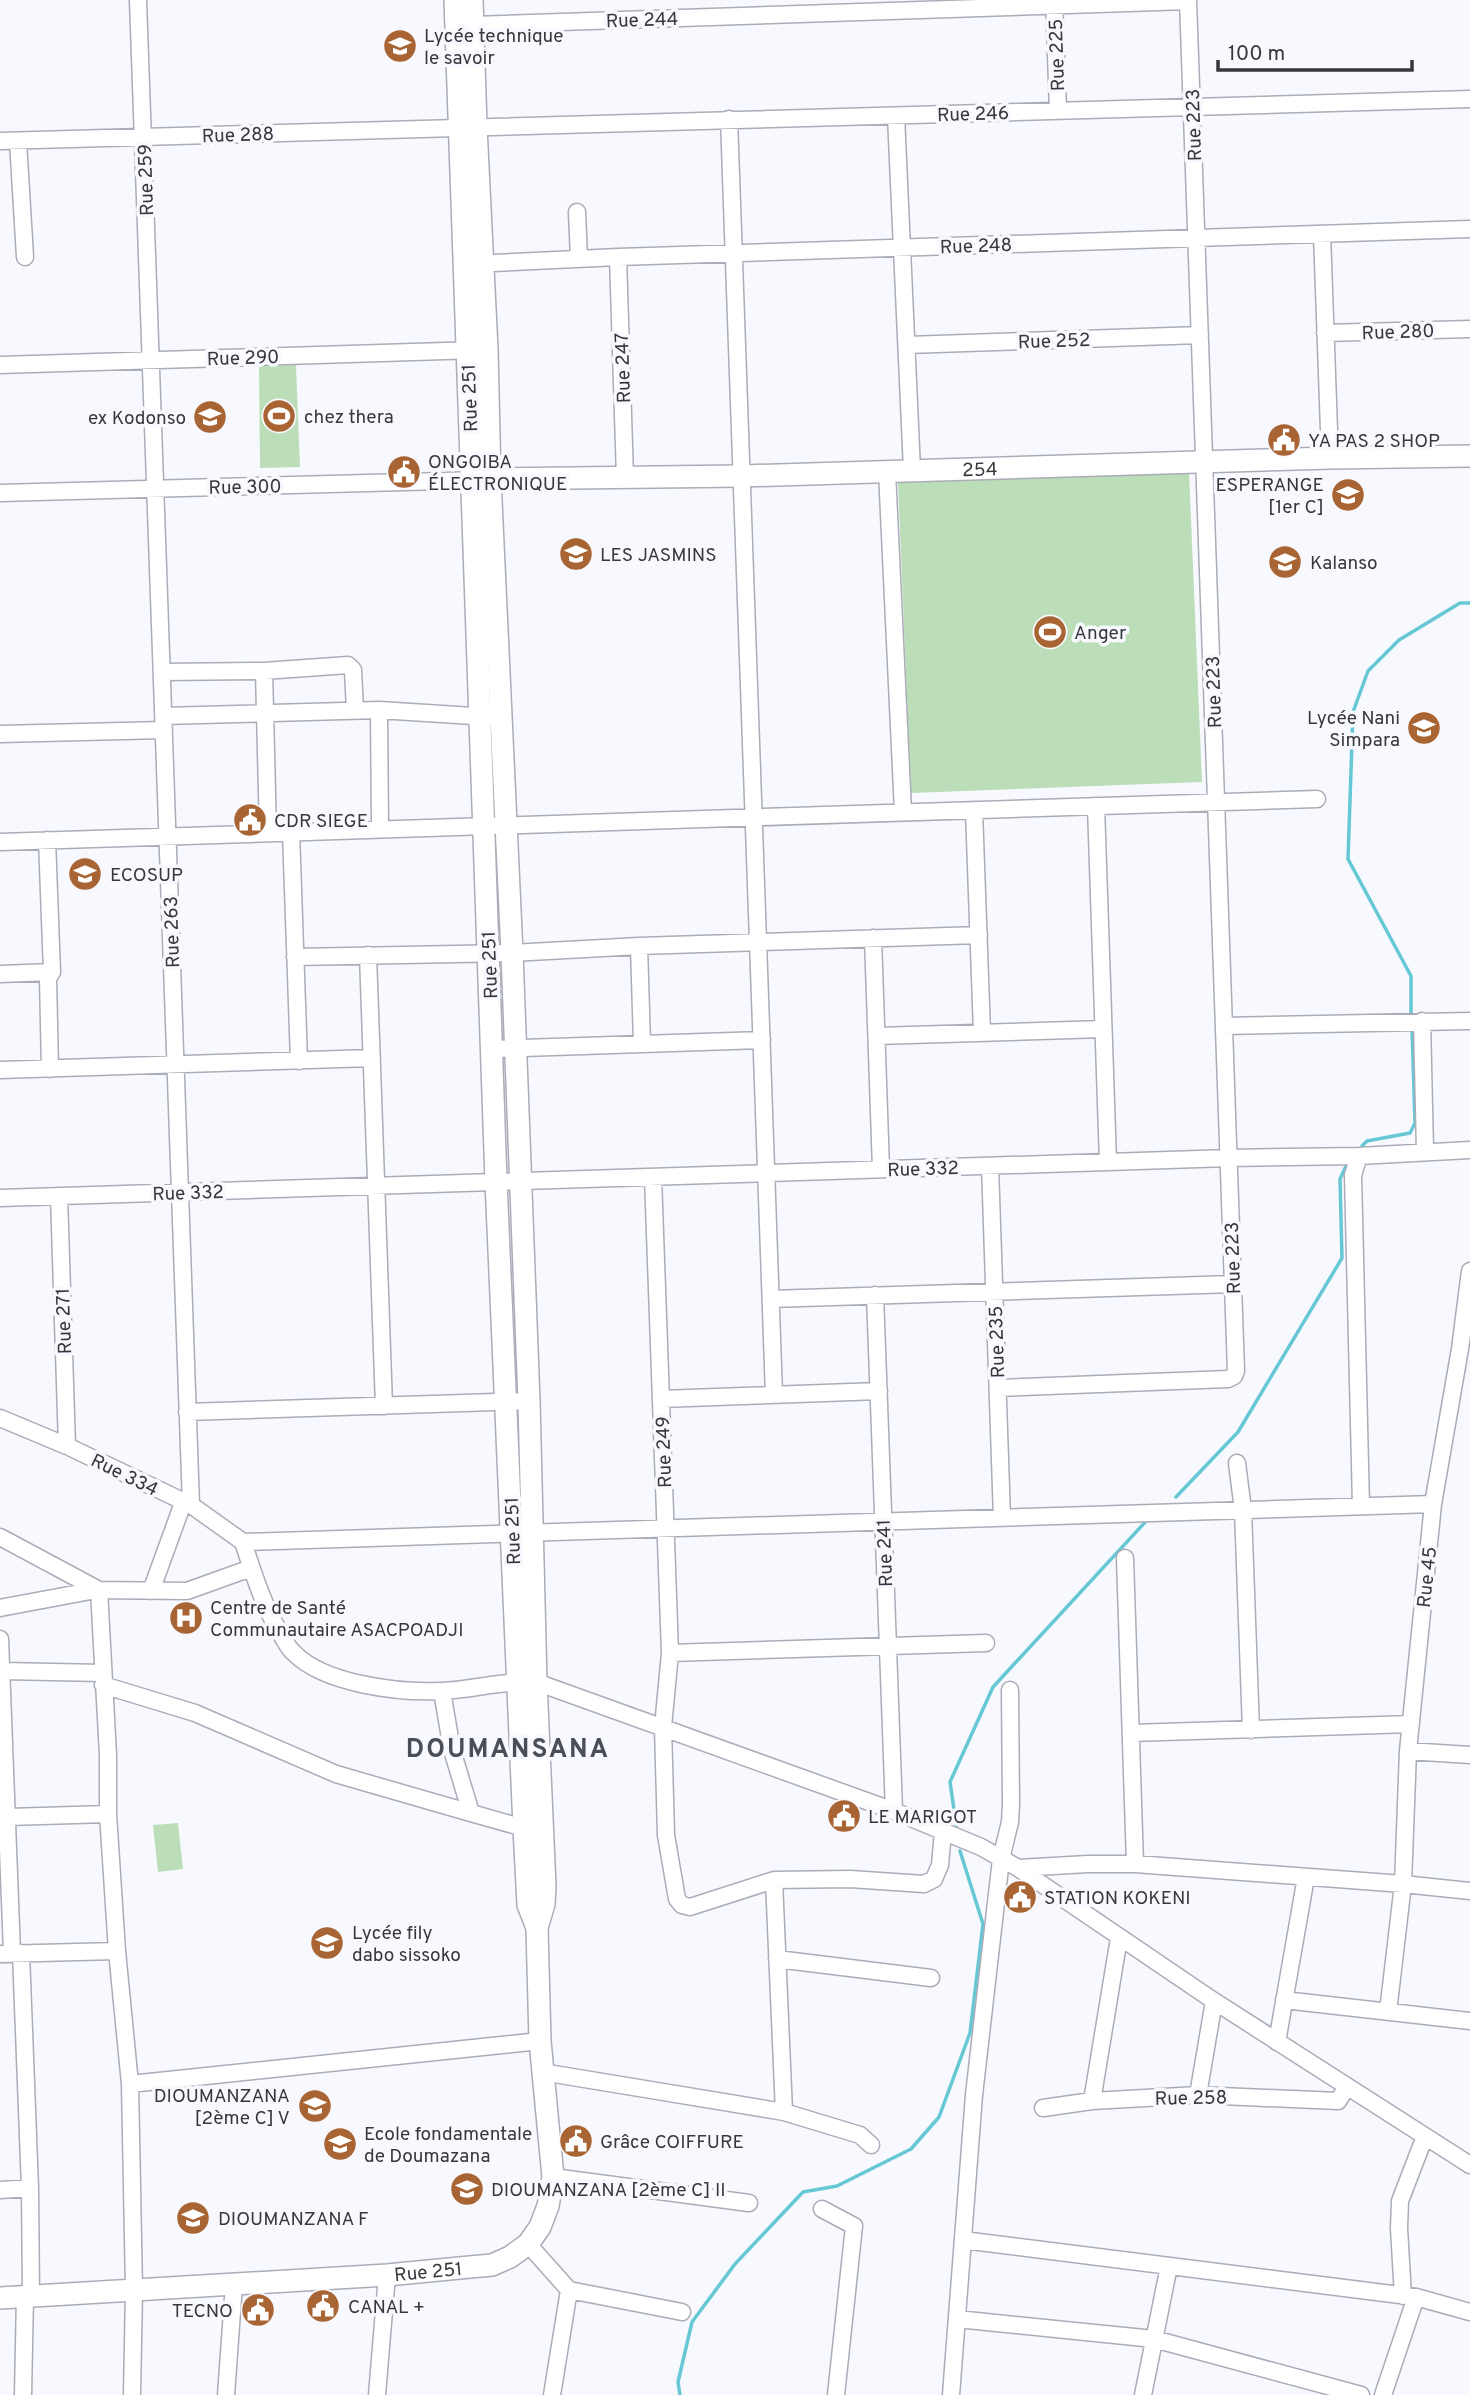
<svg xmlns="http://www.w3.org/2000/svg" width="1470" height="2395" font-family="Overpass,sans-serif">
<rect width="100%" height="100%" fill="#f8f9fe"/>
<!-- green -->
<path fill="#bbdeb9" d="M296,365L300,467L260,468L259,366Z
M1189,472L1202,782L911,793L898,483Z
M178,1823L183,1869L158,1872L153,1825Z"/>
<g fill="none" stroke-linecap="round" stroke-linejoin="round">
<!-- stream -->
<path stroke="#65c8d4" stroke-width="3.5" d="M1411,1014V976L1348,859L1353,712L1368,671L1399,640L1460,603H1470
M1362,1146L1367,1141L1410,1133L1415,1123L1412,1028
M1176,1497L1238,1432L1342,1258L1340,1179L1348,1162
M957,1830L950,1782L993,1687L1149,1518
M680,2395L678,2382L692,2322L735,2264L803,2192L837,2186L911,2149L939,2117L970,2033L983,1924L960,1851"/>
<!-- minor casing -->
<g stroke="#aaacb8" stroke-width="19">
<path id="minor" d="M138,0L191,1505
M1054,0L1058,110
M473,25L1188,1
M896,116L912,470
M729,119L774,1395
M0,141L1470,99
M18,141L25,257
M577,212L579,259
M1322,234L1330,458
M618,257L625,478
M472,264L618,257L1470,229
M1325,333L1470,329
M907,345L1200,335
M0,365L477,350
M887,471L903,812
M0,493L480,480
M264,671L268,833
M162,672L264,671L348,665L353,670L355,711
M379,710L380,829
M163,716L379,710L489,717
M0,734L164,730
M1096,806L1108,1162
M974,810L982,1033
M291,832L299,1061
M47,840L52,972L48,978L50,1069
M0,842L1317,799
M873,938L881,1169
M639,946L642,1044
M368,955L384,1406
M295,957L512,953L639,946L979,935
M0,974L52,972
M1422,1021L1425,1151
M1224,1026L1470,1021
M877,1036L1103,1029
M492,1049L762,1040
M0,1070L372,1058
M1359,1156L1353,1175L1361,1506
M990,1166L1002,1518
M653,1177L670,1653L663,1727L666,1835L677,1899L682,1905L690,1907L774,1880L850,1879L924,1884L934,1879L940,1865L943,1832
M59,1196L67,1446
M0,1198L1229,1158L1359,1156L1470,1150
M875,1295L894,1811
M771,1299L1233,1284
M998,1388L1228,1379L1234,1376L1236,1371L1188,0
M661,1399L879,1391
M187,1412L529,1401
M0,1418L67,1446L191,1505L243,1542
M1237,1463L1243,1510L1251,1730
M0,1537L99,1590L108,1755V1814L117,1951L130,2084L134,2290L132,2395
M243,1542C254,1575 263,1606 282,1636C285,1641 289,1649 294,1653C324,1684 399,1693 441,1691C473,1690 504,1680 536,1682L894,1811L981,1847L1018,1868L1214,2001L1470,2165
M243,1542L1433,1504
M1125,1558L1135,1864
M151,1591L183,1503
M0,1608L96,1590L187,1591L251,1568
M0,1639L12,1953
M670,1653L986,1643
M2,1671L103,1673
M103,1685L195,1713L336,1774L471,1813
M442,1691L452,1750L471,1813L524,1828
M1131,1733L1411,1724
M1408,1751L1470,1755
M8,1817L108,1814
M1018,1868L1088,1864H1135L1403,1884L1470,1891
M774,1880L784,2112
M21,1953L30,2188L31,2296
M0,1954L117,1951
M777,1959L931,1978
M1284,2000L1470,2021
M1388,2012L1403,1884L1408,1751L1433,1504L1460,1349L1470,1271
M1277,2042L1306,1877
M542,2072L784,2112L860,2135L871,2145
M130,2084L540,2041
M1198,2095L1214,2001
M1092,2101L1119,1938
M1043,2108L1092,2101L1198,2095L1338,2101L1347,2087
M553,2177L749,2203
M0,2190L30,2188
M822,2209L854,2226L836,2395
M963,2240L1416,2297L1470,2312
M528,2244L569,2290L682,2312
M1403,2296L1399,2228L1400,2201L1425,2136
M957,2319L1154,2339L1361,2395
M23,2395L25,2296
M226,2395L234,2284
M377,2395L387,2275
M552,2395L569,2290
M951,2395L974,2095L1001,1859L1010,1822L1011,1804L1010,1690
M1143,2395L1169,2266
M1383,2395L1416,2297"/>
</g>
<!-- major casing -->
<g stroke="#aaacb8" stroke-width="24">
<g id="major">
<path d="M472,0L476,127L487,349L490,479L512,953L529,1401L536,1682L545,1886L544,1904L537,1928"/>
<path id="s1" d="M490,479L742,476L1330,458L1470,456"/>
<path id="s2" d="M0,2298L387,2275L470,2267L492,2265L510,2257L528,2244L540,2227L548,2206L553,2177L540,2041L537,1928L528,1905L524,1828L496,1181L455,0"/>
</g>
</g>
<!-- minor -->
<use href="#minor" stroke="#fff" stroke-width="16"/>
<!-- major -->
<use href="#major" stroke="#fff" stroke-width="21"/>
</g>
<!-- icons -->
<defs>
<g id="school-disc" transform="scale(1.75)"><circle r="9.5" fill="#a86533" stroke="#f8f9fe"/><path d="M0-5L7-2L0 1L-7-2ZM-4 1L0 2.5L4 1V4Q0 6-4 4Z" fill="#fff"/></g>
<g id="stadium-disc" transform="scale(1.75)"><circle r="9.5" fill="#a86533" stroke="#f8f9fe"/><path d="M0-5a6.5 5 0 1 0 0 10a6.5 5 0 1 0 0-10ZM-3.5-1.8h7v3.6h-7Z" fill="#fff"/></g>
<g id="civic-disc" transform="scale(1.75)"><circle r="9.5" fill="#a86533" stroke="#f8f9fe"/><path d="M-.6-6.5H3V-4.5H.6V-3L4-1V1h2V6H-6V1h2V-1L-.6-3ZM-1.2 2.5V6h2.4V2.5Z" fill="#fff"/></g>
<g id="hospital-disc" transform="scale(1.75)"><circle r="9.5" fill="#a86533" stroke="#f8f9fe"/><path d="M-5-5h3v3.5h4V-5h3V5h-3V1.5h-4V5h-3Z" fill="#fff"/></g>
</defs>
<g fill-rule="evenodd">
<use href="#school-disc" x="400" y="46"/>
<use href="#stadium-disc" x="279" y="416"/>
<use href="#school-disc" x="210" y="417"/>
<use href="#civic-disc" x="1284" y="440"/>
<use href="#civic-disc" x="404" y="472"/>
<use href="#school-disc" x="1348" y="495"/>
<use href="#school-disc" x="576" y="554"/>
<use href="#school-disc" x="1285" y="562"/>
<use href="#stadium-disc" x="1050" y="632"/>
<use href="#school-disc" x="1424" y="728"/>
<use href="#civic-disc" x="250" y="820"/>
<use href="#school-disc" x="85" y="874"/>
<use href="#hospital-disc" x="186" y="1618"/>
<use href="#civic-disc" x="844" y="1816"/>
<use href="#civic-disc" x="1020" y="1897"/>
<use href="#school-disc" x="327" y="1943"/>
<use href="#school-disc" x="315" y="2106"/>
<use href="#civic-disc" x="576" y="2141"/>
<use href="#school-disc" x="340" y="2144"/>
<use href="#school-disc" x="467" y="2189"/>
<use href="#school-disc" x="193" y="2218"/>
<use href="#civic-disc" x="323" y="2306"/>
<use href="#civic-disc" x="258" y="2310"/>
</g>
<g text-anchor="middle" stroke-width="7" stroke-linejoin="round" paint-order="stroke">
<!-- street labels -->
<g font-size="19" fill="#37383d" stroke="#f8f9fe">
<text transform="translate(642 19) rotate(-2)" y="7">Rue 244</text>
<text transform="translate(1056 55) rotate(-92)" y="7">Rue 225</text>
<text transform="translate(973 113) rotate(-2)" y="7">Rue 246</text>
<text transform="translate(1193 125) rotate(-92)" y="7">Rue 223</text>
<text transform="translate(238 134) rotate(-2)" y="7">Rue 288</text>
<text transform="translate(145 180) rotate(-92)" y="7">Rue 259</text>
<text transform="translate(976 245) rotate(-2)" y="7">Rue 248</text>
<text transform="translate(1398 331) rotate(-2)" y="7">Rue 280</text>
<text transform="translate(1054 340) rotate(-2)" y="7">Rue 252</text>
<text transform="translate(243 357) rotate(-2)" y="7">Rue 290</text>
<text transform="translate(622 368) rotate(-92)" y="7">Rue 247</text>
<text transform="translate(469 398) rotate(-92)" y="7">Rue 251</text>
<text dy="7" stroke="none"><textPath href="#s1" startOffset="490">254</textPath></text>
<text transform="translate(245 486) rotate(-1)" y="7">Rue 300</text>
<text transform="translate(1213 692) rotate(-92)" y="7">Rue 223</text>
<text transform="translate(171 932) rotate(-92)" y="7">Rue 263</text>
<text transform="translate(489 965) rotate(-92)" y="7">Rue 251</text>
<text transform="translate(923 1168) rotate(-2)" y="7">Rue 332</text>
<text transform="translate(188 1192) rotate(-2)" y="7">Rue 332</text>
<text transform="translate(1232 1258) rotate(-92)" y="7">Rue 223</text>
<text transform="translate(63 1321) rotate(-92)" y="7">Rue 271</text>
<text transform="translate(996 1342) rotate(-92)" y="7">Rue 235</text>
<text transform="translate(663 1452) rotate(-92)" y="7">Rue 249</text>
<text transform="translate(125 1474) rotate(26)" y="7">Rue 334</text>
<text transform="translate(512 1531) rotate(-92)" y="7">Rue 251</text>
<text transform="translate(884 1553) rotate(-92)" y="7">Rue 241</text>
<text transform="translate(1426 1577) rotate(-84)" y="7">Rue 45</text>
<text transform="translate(1191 2097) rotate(-1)" y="7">Rue 258</text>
<text dy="7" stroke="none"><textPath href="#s2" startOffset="429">Rue 251</textPath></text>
</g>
<!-- poi labels -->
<g font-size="19" fill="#37383d" stroke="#f8f9fe" text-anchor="start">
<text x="424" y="42">Lycée technique<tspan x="424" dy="22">le savoir</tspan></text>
<text x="304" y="423">chez thera</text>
<text x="186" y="424" text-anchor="end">ex Kodonso</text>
<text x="1308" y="447">YA PAS 2 SHOP</text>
<text x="428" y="468">ONGOIBA<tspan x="428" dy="22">ÉLECTRONIQUE</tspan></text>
<text x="1324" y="491" text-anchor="end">ESPERANGE<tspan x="1324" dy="22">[1er C]</tspan></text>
<text x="600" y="561">LES JASMINS</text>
<text x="1310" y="569">Kalanso</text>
<text x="1074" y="639">Anger</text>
<text x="1400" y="724" text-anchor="end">Lycée Nani<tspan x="1400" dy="22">Simpara</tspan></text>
<text x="274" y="827">CDR SIEGE</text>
<text x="110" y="881">ECOSUP</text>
<text x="210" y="1614">Centre de Santé<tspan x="210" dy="22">Communautaire ASACPOADJI</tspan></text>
<text x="868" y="1823">LE MARIGOT</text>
<text x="1044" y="1904">STATION KOKENI</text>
<text x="352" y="1939">Lycée fily<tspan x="352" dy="22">dabo sissoko</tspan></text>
<text x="290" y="2102" text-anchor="end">DIOUMANZANA<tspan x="290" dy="22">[2ème C] V</tspan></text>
<text x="364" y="2140">Ecole fondamentale<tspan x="364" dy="22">de Doumazana</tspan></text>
<text x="600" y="2148">Grâce COIFFURE</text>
<text x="491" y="2196">DIOUMANZANA [2ème C] II</text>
<text x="218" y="2225">DIOUMANZANA F</text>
<text x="348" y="2313">CANAL +</text>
<text x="233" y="2317" text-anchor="end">TECNO</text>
</g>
<!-- district labels -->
<g font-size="26" font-weight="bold" letter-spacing="2" fill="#4b4d57" stroke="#f8f9fe">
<text x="508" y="1757">DOUMANSANA</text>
</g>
</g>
<!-- scale -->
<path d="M1218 60v10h194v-10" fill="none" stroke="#37383d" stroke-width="3.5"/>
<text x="1228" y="60" font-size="21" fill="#37383d" stroke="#f8f9fe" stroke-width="5" paint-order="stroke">100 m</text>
</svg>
